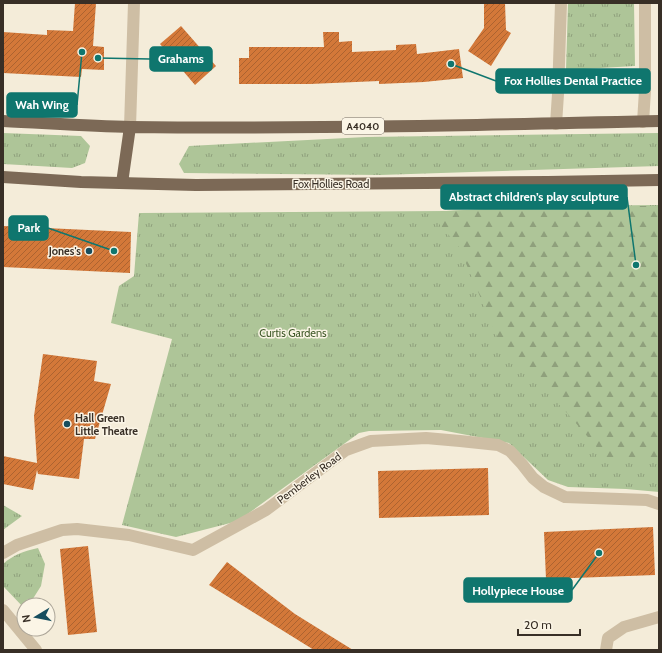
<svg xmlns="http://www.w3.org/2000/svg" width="662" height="653" font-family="Cabin,sans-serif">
<defs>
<pattern id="grass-tufts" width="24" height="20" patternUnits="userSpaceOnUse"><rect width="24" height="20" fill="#aec598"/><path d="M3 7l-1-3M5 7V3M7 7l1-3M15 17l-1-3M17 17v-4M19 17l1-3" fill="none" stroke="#8fa07c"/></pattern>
<pattern id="forest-firs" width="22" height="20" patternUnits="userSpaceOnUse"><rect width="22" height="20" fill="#aec598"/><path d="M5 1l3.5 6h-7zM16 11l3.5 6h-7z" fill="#8fa07c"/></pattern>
<pattern id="building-hatch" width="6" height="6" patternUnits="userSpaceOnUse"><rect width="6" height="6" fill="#d37839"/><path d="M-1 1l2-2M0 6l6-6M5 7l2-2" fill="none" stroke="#ac6330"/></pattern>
</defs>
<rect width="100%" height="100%" fill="#f4ecd9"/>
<!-- grass -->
<path fill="url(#grass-tufts)" d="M568,3H634L635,66L566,70Z
M3,133L81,136L90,146L85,163L72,168L3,164Z
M659,133V166L380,175L184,173L179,164L189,146L366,137Z
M659,205V492L626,489L568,487L548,480L509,443L441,430L369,431L359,433L238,521L176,537L122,525L172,339L111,323L119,286L134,276L139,213L446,211L554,206Z
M3,505L22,516L3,530Z
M38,548L45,564L41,586L29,605H24V608L3,586V564C13,555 24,551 38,548Z"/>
<!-- forest -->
<path fill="url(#forest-firs)" d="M554,206H659V458H606L568,414L499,341L459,247L436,220L446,211Z"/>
<!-- building -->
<path fill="url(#building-hatch)" d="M75,3H96L93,46L104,47V70L82,69L81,77L3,73V32L47,35V30L73,31Z
M484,3H505L506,30L511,33L491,66L468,51L484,28Z
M181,26L216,66L195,85L160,44Z
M323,32H339V42L352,41V52L396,50V45L416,44L417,54L459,49L463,78L424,82L379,84V81L310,84H239V58H249V47H324Z
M3,226L131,232L130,273L3,267Z
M43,354L97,361L94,381L111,384L95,439H84L79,479L38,474L37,470L33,490L3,484V456L37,463L34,416Z
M488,468L489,515L379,518L378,471Z
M653,527L655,575L546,579L544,532Z
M88,546L97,632L68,635L60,549Z
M227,562L295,614L353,650H314L209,585Z"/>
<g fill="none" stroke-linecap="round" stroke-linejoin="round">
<!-- street -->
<path stroke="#cebea4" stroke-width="12" d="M643,122L645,91V3
M556,124L558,94L561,3
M130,127L134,3
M3,553L17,545L62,530L77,529L129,535L193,550L266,510L346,450L371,441L426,438L460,441L498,445L510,451L522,464L533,478L544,487L565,497L647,500L659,504
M3,610L36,650
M606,650L608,638L624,627L659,617"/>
<!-- primary -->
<path stroke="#7c6956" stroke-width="12" d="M3,121C46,123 89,126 131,127C307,129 483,125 659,121
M3,177L81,182L196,185L548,182L659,180
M122,183L130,127"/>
</g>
<!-- markers -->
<g fill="#174e5e" stroke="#fbf5e6" stroke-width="1.5">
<circle cx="89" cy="251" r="4"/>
<circle cx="67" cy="424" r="4"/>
</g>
<g text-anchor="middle" stroke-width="3" stroke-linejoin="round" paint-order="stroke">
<!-- shield labels -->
<rect fill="#fbf5e6" stroke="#726a60" stroke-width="1" x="342" y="118" width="42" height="16" rx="3"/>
<g font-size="10" font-weight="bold" fill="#382f26">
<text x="363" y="130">A4040</text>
</g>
<!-- street labels -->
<g font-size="11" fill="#382f26" stroke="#fbf5e6">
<text x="331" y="188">Fox Hollies Road</text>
<text transform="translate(309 478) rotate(-37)" y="4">Pemberley Road</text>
</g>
<!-- poi labels -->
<g font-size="11" font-weight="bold" fill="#382f26" stroke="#fbf5e6" text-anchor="end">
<text x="81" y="255">Jones's</text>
<text x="75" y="422" text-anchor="start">Hall Green<tspan x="75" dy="13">Little Theatre</tspan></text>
</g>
<!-- park labels -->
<g font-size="11" fill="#3f5928" stroke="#fbf5e6">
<text x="293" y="337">Curtis Gardens</text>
</g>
</g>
<!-- callouts -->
<path fill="none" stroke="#0f766e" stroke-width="1.5" d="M98 58L150 59M451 64L496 81M82 52L77 105M636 265L627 197M114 251L48 228M599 553L572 590"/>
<g fill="#0f766e" stroke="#fbf5e6" stroke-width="1.5">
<circle cx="98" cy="58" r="4"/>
<circle cx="451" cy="64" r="4"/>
<circle cx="82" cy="52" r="4"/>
<circle cx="636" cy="265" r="4"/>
<circle cx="114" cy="251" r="4"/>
<circle cx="599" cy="553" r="4"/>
</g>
<g fill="#0f766e" stroke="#0f766e" stroke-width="1.5">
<rect x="150" y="47" width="62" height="24" rx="4"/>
<rect x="496" y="69" width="154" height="24" rx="4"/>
<rect x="7" y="93" width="70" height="24" rx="4"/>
<rect x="441" y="185" width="186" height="24" rx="4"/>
<rect x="9" y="216" width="39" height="24" rx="4"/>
<rect x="464" y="578" width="108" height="24" rx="4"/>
</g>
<g font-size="12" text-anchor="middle" font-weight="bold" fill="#fff">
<text x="181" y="63">Grahams</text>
<text x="573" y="85">Fox Hollies Dental Practice</text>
<text x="42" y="109">Wah Wing</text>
<text x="534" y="201">Abstract children’s play sculpture</text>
<text x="29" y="232">Park</text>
<text x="518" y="595">Hollypiece House</text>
</g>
<!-- border -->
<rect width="662" height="653" fill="none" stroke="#382f26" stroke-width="8"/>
<!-- north arrow -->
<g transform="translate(36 617) rotate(260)"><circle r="19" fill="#fbf5e6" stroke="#ada699"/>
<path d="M0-3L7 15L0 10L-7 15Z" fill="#174e5e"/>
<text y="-6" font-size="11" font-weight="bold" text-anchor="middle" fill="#382f26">N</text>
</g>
<!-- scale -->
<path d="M518 629v6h62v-6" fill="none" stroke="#382f26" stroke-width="2"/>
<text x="524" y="629" font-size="12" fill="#382f26" stroke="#fbf5e6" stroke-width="3" paint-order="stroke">20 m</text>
</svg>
